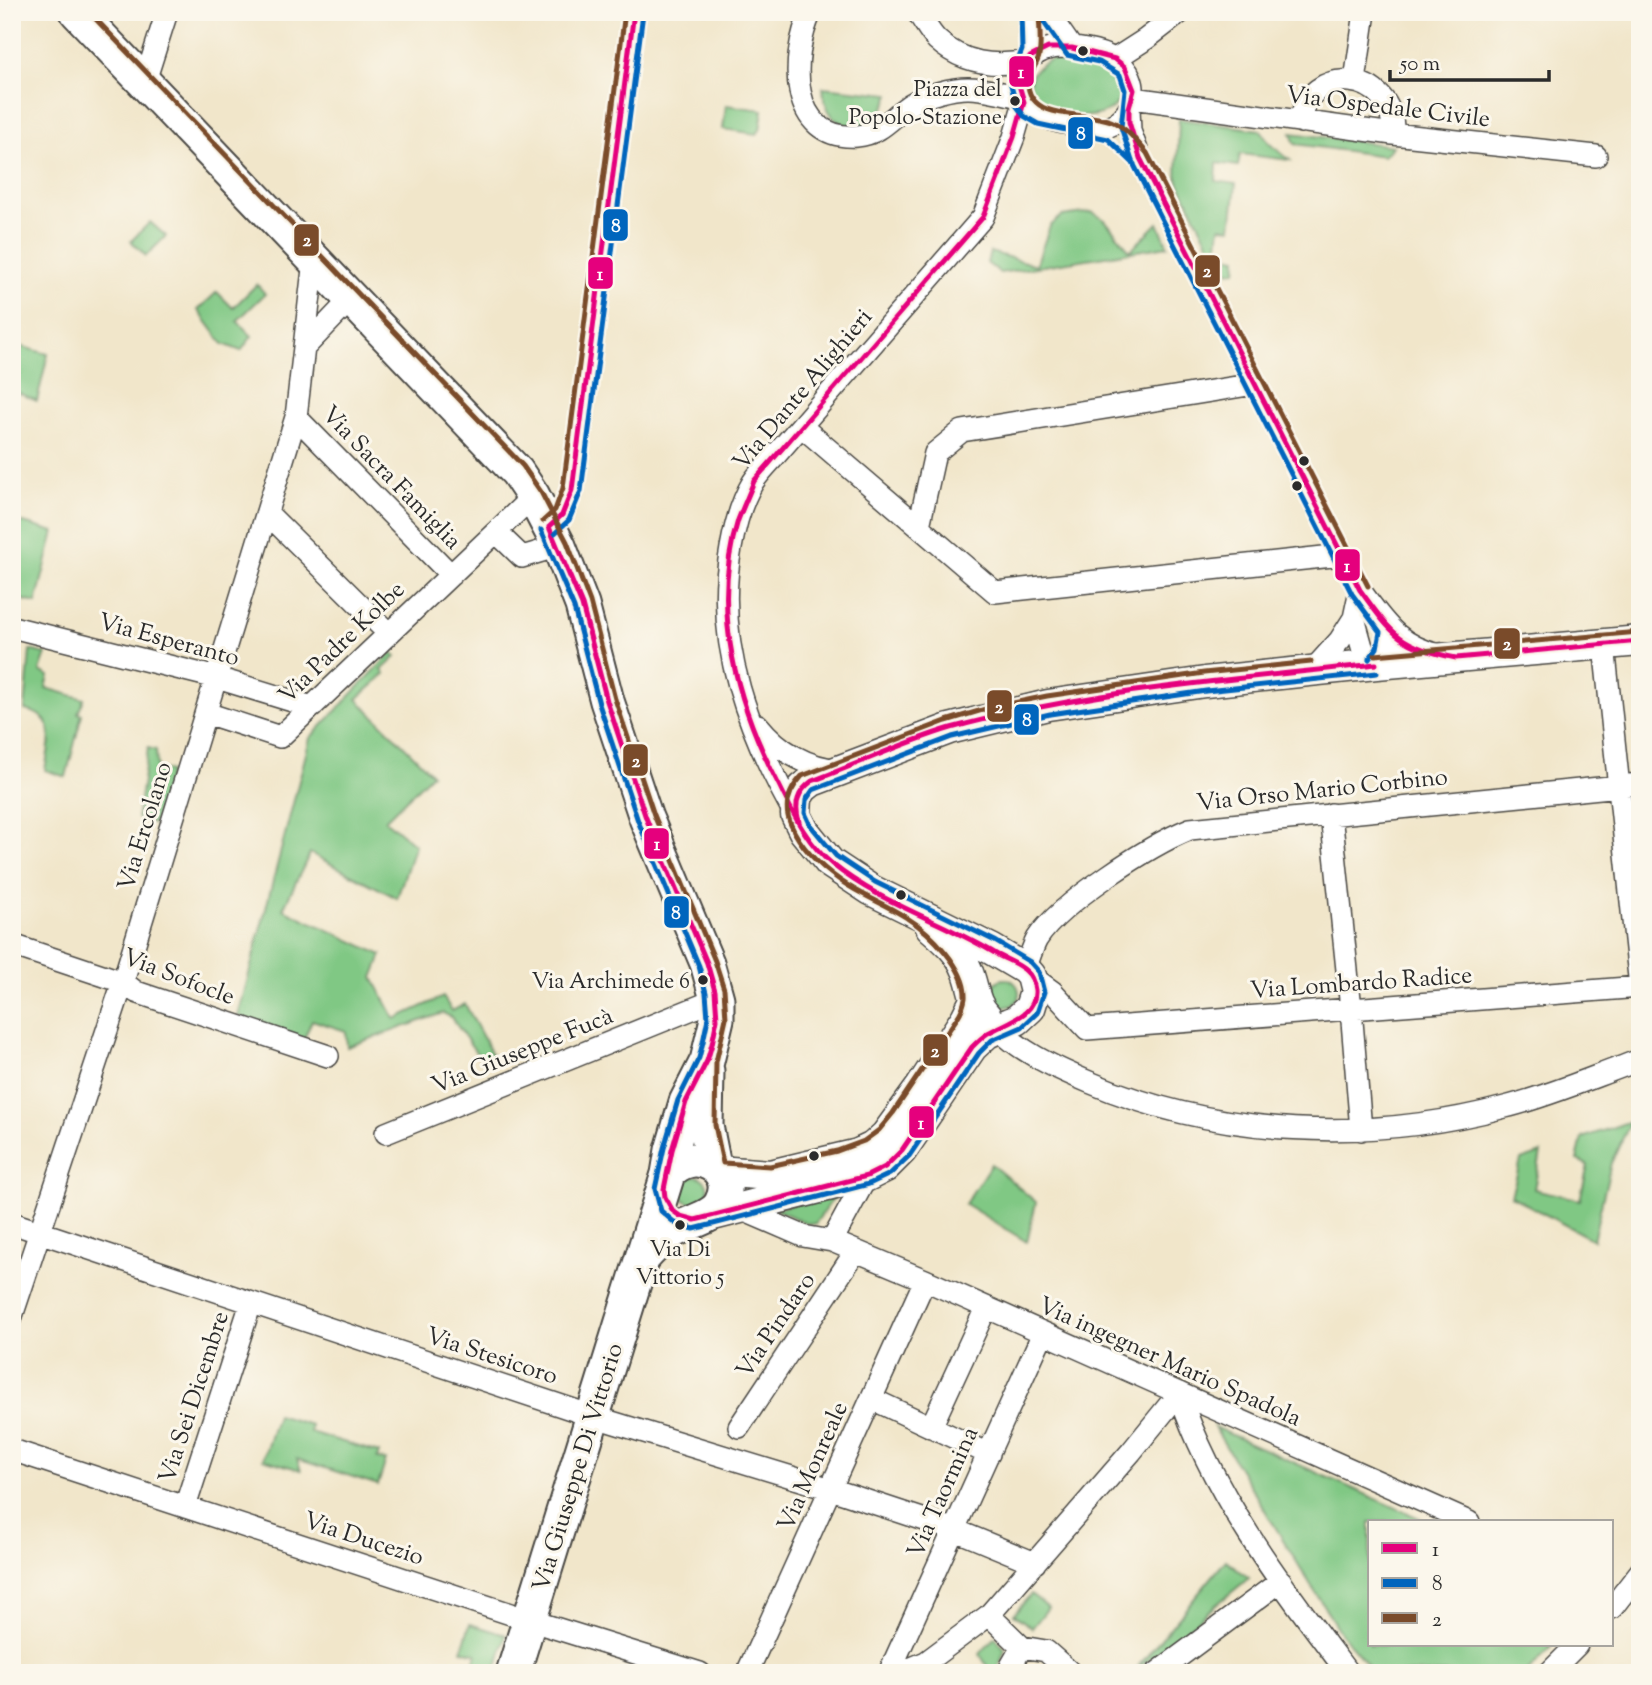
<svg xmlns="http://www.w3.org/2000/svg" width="1652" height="1685" font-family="'Sorts Mill Goudy',serif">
<rect width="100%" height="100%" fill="#fbf7ec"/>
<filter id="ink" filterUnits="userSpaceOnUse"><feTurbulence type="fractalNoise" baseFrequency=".0143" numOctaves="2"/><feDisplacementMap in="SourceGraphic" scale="14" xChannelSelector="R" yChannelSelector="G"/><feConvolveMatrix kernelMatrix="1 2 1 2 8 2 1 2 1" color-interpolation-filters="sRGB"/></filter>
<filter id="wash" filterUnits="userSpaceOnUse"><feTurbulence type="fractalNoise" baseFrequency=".00686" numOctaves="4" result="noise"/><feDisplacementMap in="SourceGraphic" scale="28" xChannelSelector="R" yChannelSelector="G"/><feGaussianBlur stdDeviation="1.57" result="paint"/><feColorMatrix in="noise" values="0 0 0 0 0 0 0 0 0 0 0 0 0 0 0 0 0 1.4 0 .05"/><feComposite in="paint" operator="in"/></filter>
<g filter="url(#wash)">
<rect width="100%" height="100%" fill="#f1e6ca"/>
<!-- green -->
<path fill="#80c884" stroke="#567a58" stroke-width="2" d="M1061,57C1151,58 1132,132 1063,113C1051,109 1038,104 1032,92C1023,73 1044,60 1061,57Z
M823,87L890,94C876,139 825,138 823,87Z
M726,105L763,110L760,130L756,134L723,129Z
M1179,119L1260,130L1270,144L1290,160L1240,154L1238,166L1217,163L1216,181L1236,184L1231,228L1220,227L1217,254L1237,258L1236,271L1222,272L1177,178Z
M1291,133L1393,146L1384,156L1295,144Z
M1092,212L1105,220L1130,251L1158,223L1168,246L1000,273L987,263L990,252L1036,265L1050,226L1062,216Z
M150,222L166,236L146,256L131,241Z
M257,284L265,294L237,321L252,336L241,351L223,344L198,310L217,292L233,308Z
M12,344L48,354L37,401L19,393L12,394Z
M17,521L54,532L36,603L12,597V536Z
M30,650L46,654L40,671L49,676L46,688L84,699L78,713L82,714L66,777L45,770C49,744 60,717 25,710Z
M392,652L396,657L382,670L385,674L357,699L432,774L385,820L415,845L397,898L310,853L283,909L382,955L373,978L395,1019L443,997L452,1011L465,1004L494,1058L483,1062L451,1017L443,1013L347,1047L346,1031L312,1020L304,1039L238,1016L310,738Z
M148,748L156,750L157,767L170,772L154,824L137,818Z
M991 993a14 14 0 1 1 28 0a14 14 0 1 1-28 0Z
M1631,1121L1611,1163L1593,1240L1511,1196L1521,1160L1541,1153L1534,1189L1580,1200L1588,1165L1577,1160L1582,1138Z
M991,1164L1036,1202L1027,1242L965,1204Z
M680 1190a14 14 0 1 1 28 0a14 14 0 1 1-28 0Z
M837,1193L815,1224L806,1223L775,1209Z
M277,1415L311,1425L310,1432L379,1453L377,1459L386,1460L378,1485L297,1459L301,1470L263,1459Z
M1214,1427L1428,1522H1370V1645H1554L1526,1673H1374L1339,1631Z
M1226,1560L1249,1578L1133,1673Z
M1031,1594L1048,1608L1032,1628L1014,1614Z
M470,1624L506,1635L495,1673H471L477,1654L462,1650Z
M995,1637L1005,1649L997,1673H991L980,1654Z"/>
</g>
<g filter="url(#ink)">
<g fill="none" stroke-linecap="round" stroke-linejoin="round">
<!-- minor casing -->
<g stroke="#494743" stroke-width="24">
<path id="minor" d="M811,12C790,56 788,141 857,136C882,134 892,116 911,104C925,95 952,88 968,88C985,88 1004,94 1021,97
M917,12C924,21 929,32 937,40C963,64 994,67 1027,61
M1047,12L1072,48
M1060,47C1079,48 1102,51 1117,61C1142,78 1137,116 1109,126C1099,129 1087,127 1077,125C1060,123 1039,119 1027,106C1003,79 1029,48 1060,47Z
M1030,57V12
M1115,59L1146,39L1181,12
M145,81L167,12
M1355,81L1365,12
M1133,98L1393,134L1596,156
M1129,108L1130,131L1140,158L1360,590C1383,621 1399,647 1440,655
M1301,122C1306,62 1396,69 1393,134
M305,347L351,299
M296,417L451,575
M801,426L995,592L1342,555
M267,513L388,633
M919,526L935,453L962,431L1255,384
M496,532L533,496
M1354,618L1364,654L1376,664L1385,651L1389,630
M12,627L217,678L312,707
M1312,671L1340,640L1354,618L1360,590
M206,713L280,737L496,532L522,557L559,546
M758,725C779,751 806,767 840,770
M1331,814L1351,1009L1361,1130
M797,818C750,736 713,644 731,548C735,525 741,502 753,482C759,473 767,465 774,457L983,217L1014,137L1024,102
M12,945L123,982L136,992L328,1056
M1025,969C1029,960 1032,948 1037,939C1060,903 1150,845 1190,829L1640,784
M1031,976L1053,992L1087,1029L1640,987L1604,645
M992,1020C1010,1048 1058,1069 1089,1082C1218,1137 1369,1143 1505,1107C1550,1096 1595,1076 1640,1060
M386,1133L717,999
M738,1208L803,1236L832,1241L867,1176
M12,1223L592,1416L831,1489L955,1530L1035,1563
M832,1241L925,1280L1469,1522
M12,1316L123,982L296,417L314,260
M1179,1393C1213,1496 1283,1587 1348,1673
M872,1399L989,1454
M739,1427L856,1251
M931,1427L986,1308
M12,1450L529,1620L700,1673
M185,1507L251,1303
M1612,1608L1640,1572
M989,1615L1022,1647L1046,1651L1071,1673
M747,1673L925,1280
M889,1673L1043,1333
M900,1673L926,1662L989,1615L1131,1452L1179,1393
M1016,1673L1011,1666L1022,1647
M1157,1673L1281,1581
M1549,1673L1577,1645"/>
</g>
<!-- secondary casing -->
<g stroke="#494743" stroke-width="33">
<path id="secondary" d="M931,927C945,939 960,952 967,970C974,986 973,1003 986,1016
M718,1171L770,1175L858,1154L873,1147L886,1135L921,1087L966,1018L975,1000
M709,1216L867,1176L885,1167L902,1150L972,1047L987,1033L1017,1020L1030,1008L1035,992L1031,976L1025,969L991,949L871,890L830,863L804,831L796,815L797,797L803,788L812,781L949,729L1048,705L1205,682L1376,664L1640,641"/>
</g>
<!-- primary casing -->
<g stroke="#494743" stroke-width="37">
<path id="primary" d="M77,12L517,472L533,496L559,546L582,605L607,701L646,818L707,963L717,999V1019L707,1061L686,1102L672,1150L668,1174L513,1673
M707,1071L706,1126L714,1166
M642,1259C651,1249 659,1240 670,1233C686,1222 713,1219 721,1203C739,1169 693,1143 668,1174"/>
</g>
<!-- minor -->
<use href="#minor" stroke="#fff" stroke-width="21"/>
<!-- secondary -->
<use href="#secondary" stroke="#fff" stroke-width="30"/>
<!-- primary -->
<use href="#primary" stroke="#fff" stroke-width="33"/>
<!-- bus-1 casing -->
<g stroke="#fbf7ec" stroke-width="10">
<path id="bus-1" d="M549,527L582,605L607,701L646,818L707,963L715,991L717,1019L712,1044L707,1061L686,1102L672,1150L664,1189L665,1197L673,1211L680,1216L695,1220L867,1176L885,1167L902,1150L972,1047C977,1042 982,1037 988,1033C1006,1022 1037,1016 1035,990C1034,983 1031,975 1026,971C1019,964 1007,960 998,955C945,922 881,904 832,864C807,844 793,813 779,785C737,705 710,610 738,520C743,507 749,494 754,481L983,217L1014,137L1024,102L1019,85L1021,72L1030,57L1048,48H1072L1115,59L1125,67L1134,90L1129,108V122L1140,158L1360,590C1392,634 1400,647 1456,658L1640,641
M549,527L562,515L572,490L634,12
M799,822C794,804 797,792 812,781C858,764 904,742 951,728C1089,690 1234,679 1376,664"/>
</g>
<!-- bus-2 casing -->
<g stroke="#fbf7ec" stroke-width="10">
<path id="bus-2" d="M1021,12L1022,50L1010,81L1016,105L1024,116L1038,124L1108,139L1134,164
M1040,17L1067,55L1099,62L1120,75L1125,90L1121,127L1132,161L1352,594L1380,632L1377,648L1369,659
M541,530L574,608L599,704L638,821L699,966L706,993L708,1018L703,1042L699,1058L678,1100L664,1148L655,1189L661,1211L675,1223L694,1229L869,1184L890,1174L909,1156L979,1053L992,1040L1022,1027L1037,1013L1044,992L1039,972L1030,962L995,941L875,882L836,856L811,826L805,813L806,800L813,790L952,737L1050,714L1206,691L1377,673
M555,533L569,520L581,491L643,13"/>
</g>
<!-- bus-3 casing -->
<g stroke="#fbf7ec" stroke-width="10">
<path id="bus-3" d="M89,12L523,466L541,492L567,542L590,602L615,699L654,815L715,961L724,989L726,1018L716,1062L715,1125L723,1163L770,1166L837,1151L864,1141L879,1130L893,1113L957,1018C961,1012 964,1006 965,998C967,969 930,932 907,918C886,904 862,896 841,881C821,867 801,848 791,825C783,807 789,790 802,776L946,721L989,708L1047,696L1204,673L1311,662
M1039,12C1039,26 1042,41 1039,56C1037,66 1027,75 1028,86C1033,122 1086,111 1111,121C1126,127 1137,142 1147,153L1368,586
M543,521L555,510L563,488L625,12
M1375,655L1639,632"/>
</g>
<!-- bus-1 -->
<use href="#bus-1" stroke="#e5007d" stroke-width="5"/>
<!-- bus-2 -->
<use href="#bus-2" stroke="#0065bd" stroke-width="5"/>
<!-- bus-3 -->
<use href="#bus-3" stroke="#7a4b2a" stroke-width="5"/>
</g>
</g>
<!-- markers -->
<g fill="#2b2b2b" stroke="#fbf7ec" stroke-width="2.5">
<circle cx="1083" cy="51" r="6"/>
<circle cx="1015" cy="101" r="6"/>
<circle cx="1304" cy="461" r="6"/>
<circle cx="1297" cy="486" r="6"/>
<circle cx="901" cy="895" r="6"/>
<circle cx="703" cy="980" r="6"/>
<circle cx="814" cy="1156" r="6"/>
<circle cx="680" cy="1225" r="6"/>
</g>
<g text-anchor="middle" stroke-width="6" stroke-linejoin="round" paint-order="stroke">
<!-- bus labels -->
<g font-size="22" fill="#2b2b2b" stroke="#fbf7ec" text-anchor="end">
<text x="1002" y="96">Piazza del<tspan x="1002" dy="28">Popolo-Stazione</tspan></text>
<text x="690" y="988">Via Archimede 6</text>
<text x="680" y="1256" text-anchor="middle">Via Di<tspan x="680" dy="28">Vittorio 5</tspan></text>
</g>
<!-- street labels -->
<g font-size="24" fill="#2b2b2b" stroke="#fbf7ec">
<text transform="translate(1388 106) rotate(7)" y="8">Via Ospedale Civile</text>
<text transform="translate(802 389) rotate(-50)" y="8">Via Dante Alighieri</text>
<text transform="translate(392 477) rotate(46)" y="8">Via Sacra Famiglia</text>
<text transform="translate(169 639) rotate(15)" y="8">Via Esperanto</text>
<text transform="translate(341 642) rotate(-44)" y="8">Via Padre Kolbe</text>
<text transform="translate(1322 789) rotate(-6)" y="8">Via Orso Mario Corbino</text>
<text transform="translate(144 826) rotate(-73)" y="8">Via Ercolano</text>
<text transform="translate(179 976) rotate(21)" y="8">Via Sofocle</text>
<text transform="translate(1361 982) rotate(-4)" y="8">Via Lombardo Radice</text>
<text transform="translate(522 1050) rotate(-22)" y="8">Via Giuseppe Fucà</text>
<text transform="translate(775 1325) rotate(-56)" y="8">Via Pindaro</text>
<text transform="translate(492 1355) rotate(18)" y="8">Via Stesicoro</text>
<text transform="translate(1170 1361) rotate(24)" y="8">Via ingegner Mario Spadola</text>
<text transform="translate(193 1397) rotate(-72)" y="8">Via Sei Dicembre</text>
<text transform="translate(812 1466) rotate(-66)" y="8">Via Monreale</text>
<text transform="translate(577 1467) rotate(-73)" y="8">Via Giuseppe Di Vittorio</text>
<text transform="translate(942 1492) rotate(-66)" y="8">Via Taormina</text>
<text transform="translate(364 1538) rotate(18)" y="8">Via Ducezio</text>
</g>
</g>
<g stroke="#fbf7ec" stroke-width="2.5">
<rect x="1008" y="55" width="27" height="33" rx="7" fill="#e5007d"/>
<rect x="1067" y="116" width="27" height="34" rx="7" fill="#0065bd"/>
<rect x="602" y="208" width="27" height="34" rx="7" fill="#0065bd"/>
<rect x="293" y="223" width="27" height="34" rx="7" fill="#7a4b2a"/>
<rect x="1194" y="254" width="27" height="34" rx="7" fill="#7a4b2a"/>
<rect x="587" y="256" width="27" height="34" rx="7" fill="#e5007d"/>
<rect x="1334" y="548" width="27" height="34" rx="7" fill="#e5007d"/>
<rect x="1493" y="627" width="28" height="33" rx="7" fill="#7a4b2a"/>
<rect x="986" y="689" width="27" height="34" rx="7" fill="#7a4b2a"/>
<rect x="1013" y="703" width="27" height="33" rx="7" fill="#0065bd"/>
<rect x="622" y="743" width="27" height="34" rx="7" fill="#7a4b2a"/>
<rect x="643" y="827" width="27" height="33" rx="7" fill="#e5007d"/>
<rect x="663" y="895" width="27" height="34" rx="7" fill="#0065bd"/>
<rect x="922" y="1033" width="27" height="34" rx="7" fill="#7a4b2a"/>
<rect x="908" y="1105" width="27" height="34" rx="7" fill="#e5007d"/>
</g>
<g font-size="19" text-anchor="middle" font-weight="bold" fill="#fff">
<text x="1021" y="78">1</text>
<text x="1081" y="140">8</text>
<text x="616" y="232">8</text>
<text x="307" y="246">2</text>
<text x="1207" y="277">2</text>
<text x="600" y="280">1</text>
<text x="1347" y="572">1</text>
<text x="1507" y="650">2</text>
<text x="999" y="713">2</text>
<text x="1027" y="726">8</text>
<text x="636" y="767">2</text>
<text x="657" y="850">1</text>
<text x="676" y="919">8</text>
<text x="935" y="1057">2</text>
<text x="921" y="1129">1</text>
</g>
<!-- margin -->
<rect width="1652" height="1685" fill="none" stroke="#fbf7ec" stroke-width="42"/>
<!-- legend -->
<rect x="1368" y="1520" width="245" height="126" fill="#fbf7ec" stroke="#a8a59f" stroke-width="2"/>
<rect x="1382" y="1543" width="35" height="10" fill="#e5007d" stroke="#a8a59f" stroke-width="2"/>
<text x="1432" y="1556" font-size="21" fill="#2b2b2b">1</text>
<rect x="1382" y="1578" width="35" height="10" fill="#0065bd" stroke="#a8a59f" stroke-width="2"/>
<text x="1432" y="1590" font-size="21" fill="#2b2b2b">8</text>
<rect x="1382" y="1613" width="35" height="10" fill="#7a4b2a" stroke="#a8a59f" stroke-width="2"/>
<text x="1432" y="1626" font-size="21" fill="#2b2b2b">2</text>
<!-- scale -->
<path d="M1390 70v10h159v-10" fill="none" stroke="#2b2b2b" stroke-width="3.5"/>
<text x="1400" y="70" font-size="21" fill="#2b2b2b" stroke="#fbf7ec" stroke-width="5" paint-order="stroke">50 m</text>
</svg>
